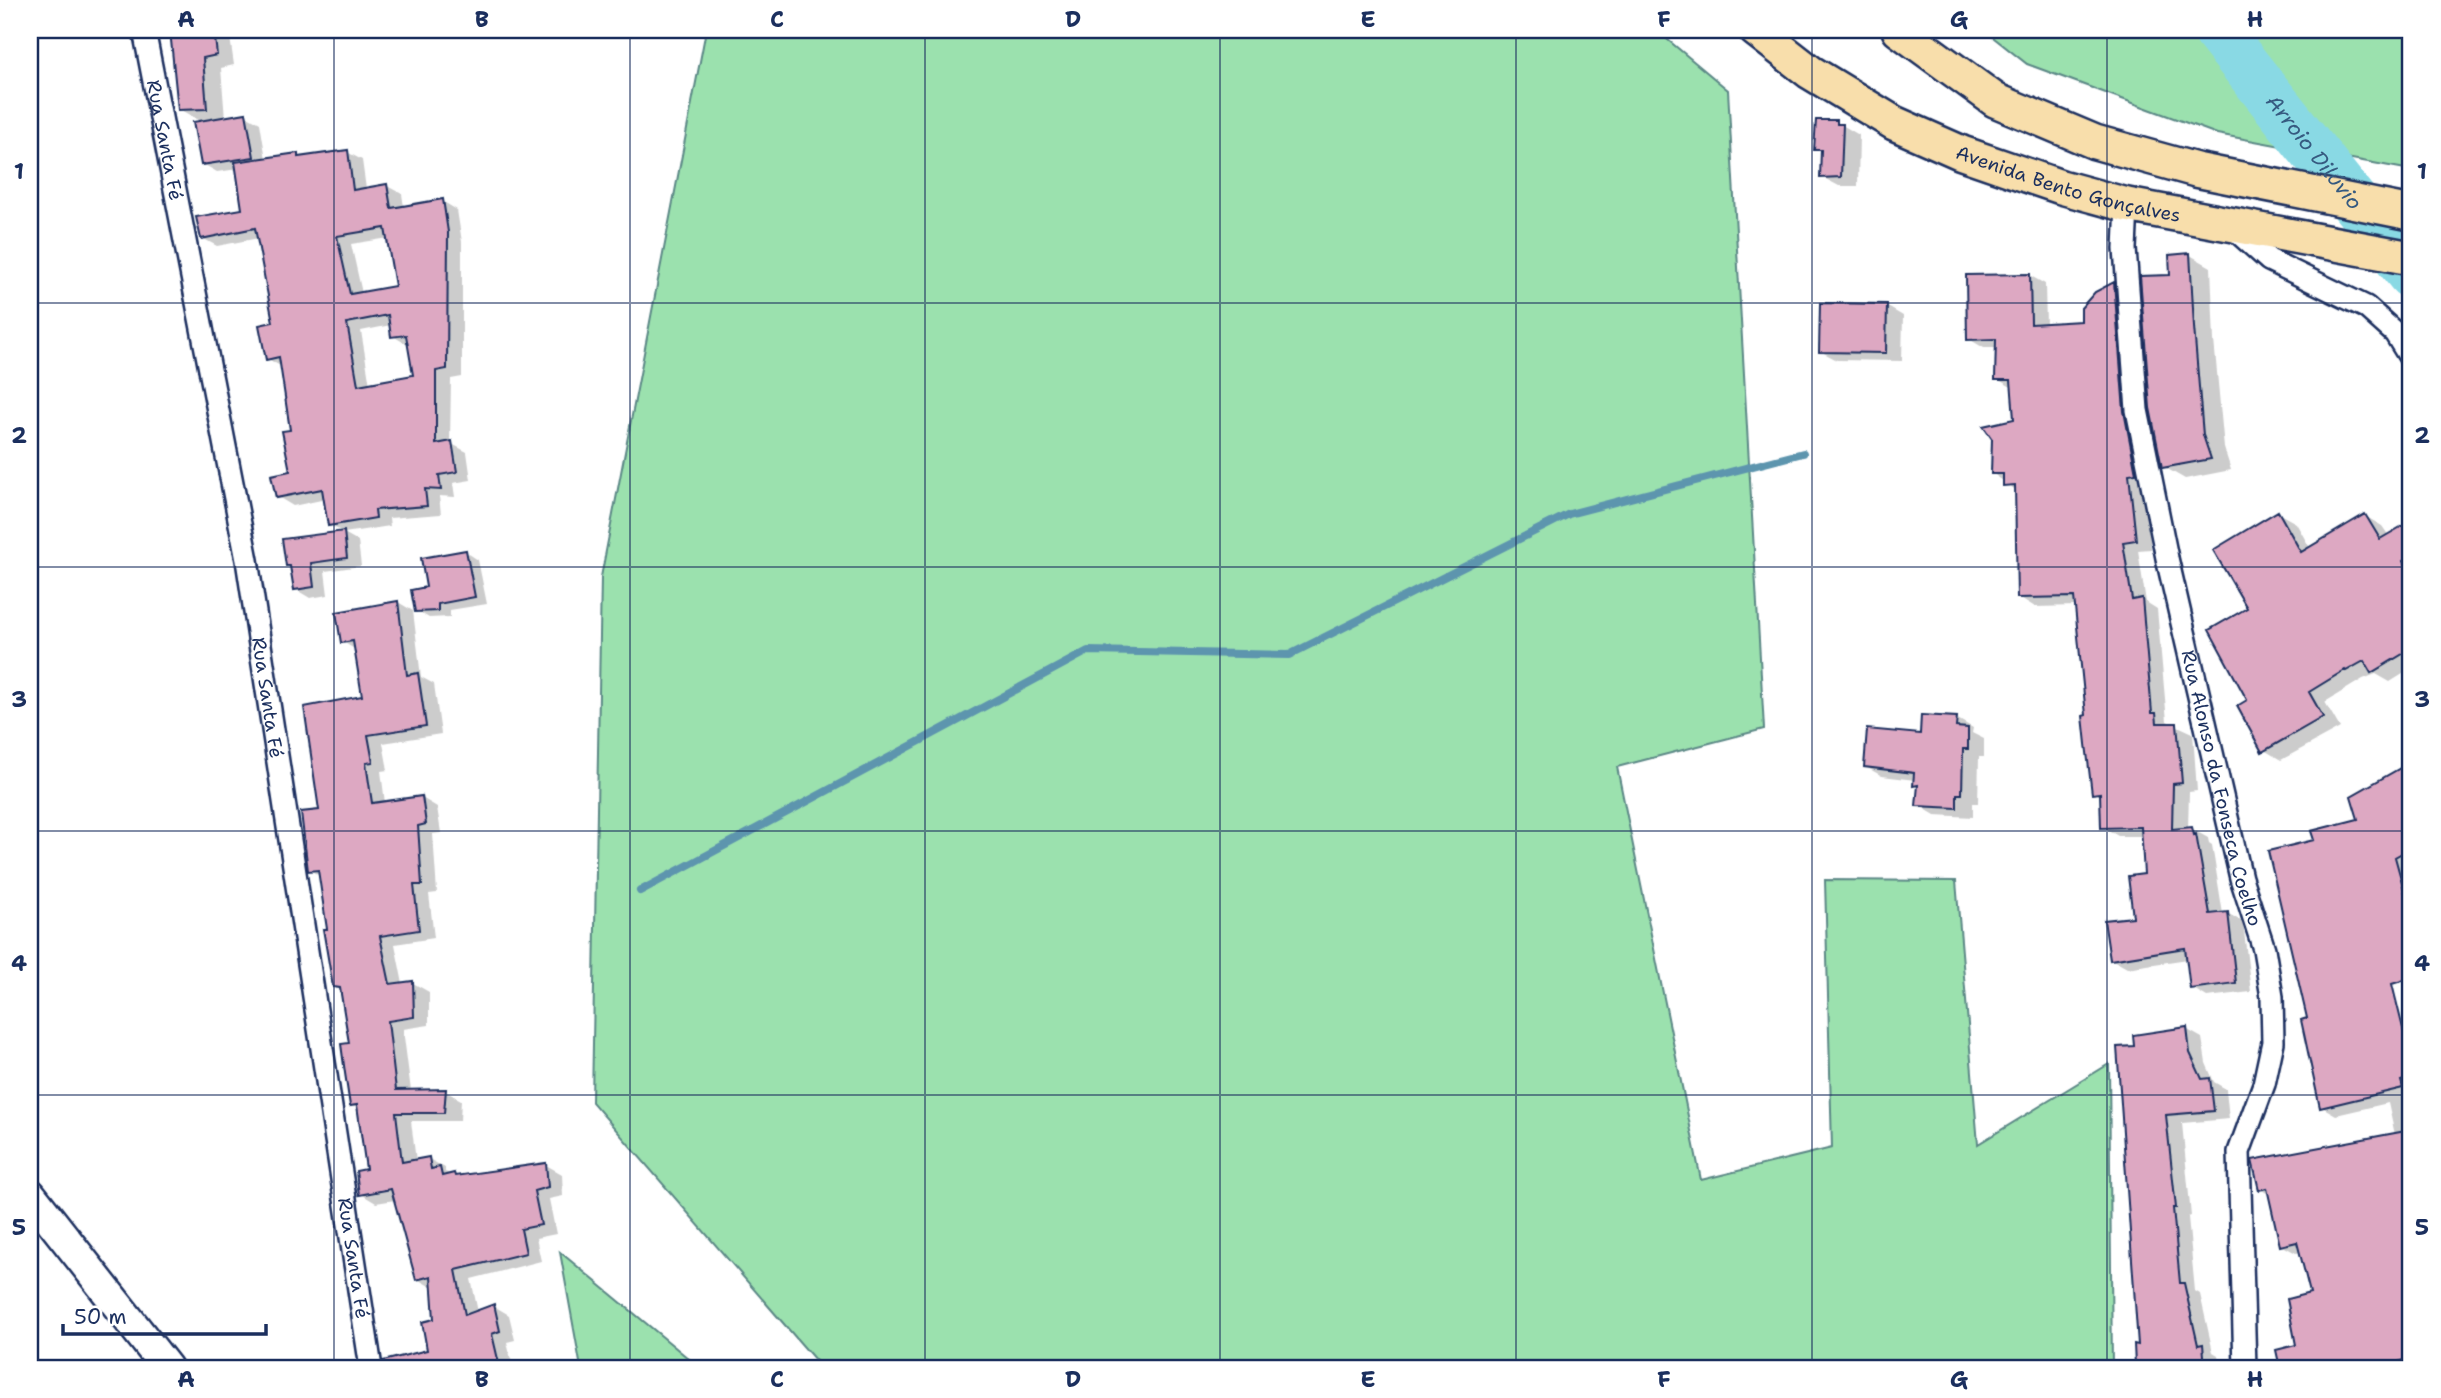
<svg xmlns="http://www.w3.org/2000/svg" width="2441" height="1398" font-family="'Shantell Sans',sans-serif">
<rect width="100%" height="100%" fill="#fff"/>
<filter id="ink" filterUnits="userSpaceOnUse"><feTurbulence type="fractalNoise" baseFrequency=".0143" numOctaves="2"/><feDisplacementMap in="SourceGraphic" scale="14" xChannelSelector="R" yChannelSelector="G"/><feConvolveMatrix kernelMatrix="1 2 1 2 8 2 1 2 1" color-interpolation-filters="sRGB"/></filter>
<g filter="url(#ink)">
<!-- green -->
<path fill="#9be1ae" stroke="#5b8886" stroke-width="2" d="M706,30H1656L1728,90L1764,729L1617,767L1701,1180L1832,1148L1825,880L1956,881L1978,1144L2109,1064L2112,1368H822L592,1102L601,577Z
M1984,30H2411V170L2217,134L2027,64Z
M560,1252L700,1368H581Z"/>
<!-- shadow -->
<path fill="#0003" fill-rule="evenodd" d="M172,30H229L234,65L221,68L225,119L246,115L260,123L266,159L298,155L303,158L347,152L362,160L366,189L387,186L402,194L404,207L442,201L457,210L462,242V377L451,379L450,443L467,452L471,480L453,483L455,497L439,496L441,514L389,518L390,526L344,533L358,541L361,566L325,571L328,595L310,598L295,589L292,568L288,565L344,533L330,525L326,499L293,506L278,497L292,472V431L282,367L268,359L275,323L259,238L217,246L202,238L244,210L238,169L217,172L203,164L202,122L179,109ZM389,238L397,287L362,293L351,244ZM391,325L393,336L408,345L415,377L370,385L361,331Z
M1837,122L1859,135L1858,186H1839L1822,177L1823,153L1816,149Z
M2190,255L2211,267L2214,340L2224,448L2231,470L2185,479L2164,467L2172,276Z
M2029,275L2045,284L2046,325L2083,322L2096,294L2114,284L2130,293L2144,483L2151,549L2138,550L2146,602L2157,609L2167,721L2193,733L2197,791L2189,792L2188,829H2192L2208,838L2209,843L2212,845L2223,914L2227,913L2243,922L2251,992L2207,997L2192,988L2188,959L2127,968L2111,959L2135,918L2146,876L2143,836H2118L2103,827L2102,797L2094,792L2077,606L2035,607L2019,597L2017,491L1992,473L2016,420L2013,388L1997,379V348H1984L1969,339Z
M1886,306L1903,316L1902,361L1837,360L1820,351Z
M2278,513L2296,523L2310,548L2365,516L2382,526L2389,536L2411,523V582L2333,629L2344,647L2411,610V669L2390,682L2376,674L2363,679L2325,702L2340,728L2281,760L2264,750L2250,701L2249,608Z
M466,552L478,560L487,604L450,610V617L429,618L417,611Z
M398,602L413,611L421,677L434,684L441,734L383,743L388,770L381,771L385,803L422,798L437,807L441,833L433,834L437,893L429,894L434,938L395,944L403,984L413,983L429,992V1025L403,1029L411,1091H445L461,1100L460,1121H411L416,1161L429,1159L445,1168V1172L458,1177L546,1165L562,1174L563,1196L549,1199L556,1234L536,1238L541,1261L471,1279L478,1312L494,1306L509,1315L515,1340L507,1342L513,1368H403L402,1364L429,1351L436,1320L433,1288L417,1279L395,1200L376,1203L361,1194L368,1170L359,1109L351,1105V1045L342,990L334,986L320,876L310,870L321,812L364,698L356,650L343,642Z
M1956,718L1973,728L1972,733L1984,739V757H1979L1978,803H1973V817L1935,815L1918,805L1919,787L1915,785V780L1882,776L1866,767Z
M2411,764V992L2407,979L2392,983L2411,1071V1368H2281L2278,1351L2298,1347L2312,1295L2302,1252L2296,1253L2281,1245L2270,1195L2260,1189L2395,1135L2388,1103L2336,1115L2322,1107L2310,1020L2316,841L2360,820L2353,797Z
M2186,1029L2202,1038L2206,1063L2214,1082L2226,1089L2229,1119L2182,1123L2191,1216L2188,1217L2195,1291L2200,1294L2213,1352L2218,1355L2220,1368H2139L2136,1346H2140L2136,1047Z"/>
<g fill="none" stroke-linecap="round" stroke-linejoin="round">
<!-- stream -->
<path stroke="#5d95ae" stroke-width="8" d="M640,891L1088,651L1289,655L1569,514L1803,453"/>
<!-- river -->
<path stroke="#89d9e4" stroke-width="49" id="s1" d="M2217,30L2411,274"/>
</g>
<!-- building -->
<path fill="#dda8c2" stroke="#1b2f5e" stroke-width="2" fill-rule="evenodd" d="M170,30H214L217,55L203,58L207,109L178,110Z
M246,113L254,157L201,165L193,122Z
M1816,120H1837V124H1843L1841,177L1820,178L1821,150H1814Z
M348,150L353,190L387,184L391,208L443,199L448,232L447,369L436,371V444L452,441L457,472L439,475L441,490L425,489L427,506L375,510L376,518L328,526L322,489L276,498L271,475L290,471L282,431L290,430L279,357L266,360L259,325L273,322L255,228L201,239L196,217L242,209L235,162L298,153V157ZM385,228L395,286L350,294L337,236ZM388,315L391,337L406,335L413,375L358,385L347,323Z
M2190,253L2194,327L2203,435L2211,459L2162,468L2150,408L2140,276L2170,275L2169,255Z
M2030,274L2031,324L2081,321V308L2095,292L2114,282L2124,411L2136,473L2129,474L2136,540L2123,542L2132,600L2142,598L2152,713H2156L2157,723H2177L2182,783L2173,784L2172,829L2192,827L2194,835L2196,834L2210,914L2228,912L2236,983L2190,989L2185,948L2110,960L2104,920L2133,917L2128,876L2144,874L2141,827L2101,828L2100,793L2092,794L2086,744L2083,716L2086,715L2074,597L2017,598L2015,485L2003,486V474H1991L1992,439L1983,426L2014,419L2011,380H1995L1996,339L1967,340L1966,275Z
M1820,303L1887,304L1886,353L1819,352Z
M2278,511L2301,552L2365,514L2380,539L2411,521V556L2403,561L2411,577V649L2371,673L2364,661L2346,671L2345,670L2309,692L2323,717L2262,752L2237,706L2247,700L2209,630L2247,608L2213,550Z
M344,531L347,558L311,563L314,587L294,590L290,566H286L282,539Z
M466,550L475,597L438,604V611L415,612L411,590L426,587L421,558Z
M398,601L407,675L418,673L426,726L368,735L373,762L366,763L372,803L422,796L426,824L418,826L422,885H414L419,930L380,936L390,984L413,981L414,1017L388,1021L396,1090L446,1089L444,1113H396L402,1162L429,1157L431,1169L440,1167L442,1176L454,1173L455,1176L546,1163L548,1187L534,1191L541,1225L521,1229L526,1253L456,1270L465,1315L494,1304L500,1331L492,1334L500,1368H384L383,1361L427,1350L422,1322L434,1319L431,1276L416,1280L391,1189L359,1195L356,1171L366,1169L357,1105L350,1106L345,1073L341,1044L349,1043L340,988L333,987L323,929H327L318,870L308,871L301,812L319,810L304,707L362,696L353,641L341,643L336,612Z
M1921,715L1957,717L1956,727L1968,728V749H1963L1962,794H1957V808L1916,806L1918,785L1913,786L1914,773L1864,767L1867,729L1920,734Z
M2411,762V848L2395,857L2411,915V978L2392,984L2411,1061V1078L2401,1081L2403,1088L2320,1108L2301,1020L2307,1018L2268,851L2314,840L2311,831L2358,819L2351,796Z
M2187,1027L2190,1053L2202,1079L2210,1078L2214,1111L2166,1115L2176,1208H2173L2180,1283H2184L2198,1345L2203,1344L2205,1368H2149L2135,1366L2134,1344L2138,1345L2117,1047L2134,1046L2133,1035Z
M2411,1130V1358L2382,1367L2381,1364L2362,1368H2280L2276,1350L2296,1345L2287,1299L2310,1293L2297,1242L2280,1246L2267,1188L2259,1190L2252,1160Z"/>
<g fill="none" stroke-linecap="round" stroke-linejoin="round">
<!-- street casing -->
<g stroke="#1b2f5e" stroke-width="26">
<g id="street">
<path id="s2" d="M144,30L247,560L371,1368"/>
<path id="s3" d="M2127,205L2125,249L2137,410L2167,558L2241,878L2264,949L2272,997L2273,1042L2264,1084L2239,1152L2245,1368"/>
<path d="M2231,226L2269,260L2366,307L2395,333L2411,359"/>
</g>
</g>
<!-- secondary casing -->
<g stroke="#1b2f5e" stroke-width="35">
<path id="secondary" d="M30,1194L167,1368"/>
</g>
<!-- primary casing -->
<g stroke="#1b2f5e" stroke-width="38">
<g id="primary">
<path id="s4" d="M1756,30L1810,72L1894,123L1962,153L2061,187L2127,205L2411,258"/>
<path d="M1899,30L1995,100L2095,142L2196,170L2411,213"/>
</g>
</g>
<!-- street -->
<use href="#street" stroke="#fff" stroke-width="21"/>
<!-- secondary -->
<use href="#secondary" stroke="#fff" stroke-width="30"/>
<!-- primary -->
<use href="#primary" stroke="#f8deab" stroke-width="33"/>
</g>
</g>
<!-- grid -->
<path fill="none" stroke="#1b2f5e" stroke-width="2" stroke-opacity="0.55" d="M334,30V1368M630,30V1368M925,30V1368M1220,30V1368M1516,30V1368M1812,30V1368M2107,30V1368M30,303H2411M30,567H2411M30,831H2411M30,1095H2411"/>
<g text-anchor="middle" stroke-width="5" stroke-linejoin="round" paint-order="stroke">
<!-- street labels -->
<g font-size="19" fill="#1b2f5e" stroke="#fff">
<text dy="7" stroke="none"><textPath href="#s2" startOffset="112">Rua Santa Fé</textPath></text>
<text dy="7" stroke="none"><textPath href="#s4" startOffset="352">Avenida Bento Gonçalves</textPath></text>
<text dy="7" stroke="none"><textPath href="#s2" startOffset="679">Rua Santa Fé</textPath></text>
<text dy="7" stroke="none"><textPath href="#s3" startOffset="593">Rua Alonso da Fonseca Coelho</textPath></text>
<text dy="7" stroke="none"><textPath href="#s2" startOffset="1246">Rua Santa Fé</textPath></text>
</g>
<!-- water labels -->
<g font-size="21" font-style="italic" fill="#365a80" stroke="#fff">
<text dy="7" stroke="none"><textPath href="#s1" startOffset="156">Arroio Dilúvio</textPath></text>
</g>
</g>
<!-- margin -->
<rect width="2441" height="1398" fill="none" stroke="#fff" stroke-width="77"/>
<!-- scale -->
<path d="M63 1324v10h203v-10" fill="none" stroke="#1b2f5e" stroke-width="3.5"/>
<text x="74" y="1324" font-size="21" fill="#1b2f5e" stroke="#ffffff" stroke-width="5" paint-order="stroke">50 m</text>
<rect x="38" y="38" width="2364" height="1322" fill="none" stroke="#1b2f5e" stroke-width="2.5"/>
<g font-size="23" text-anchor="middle" font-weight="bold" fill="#1b2f5e">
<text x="186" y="27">A</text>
<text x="482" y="27">B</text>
<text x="777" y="27">C</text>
<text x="1073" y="27">D</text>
<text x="1368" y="27">E</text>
<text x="1664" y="27">F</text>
<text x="1959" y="27">G</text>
<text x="2255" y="27">H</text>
<text x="19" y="179">1</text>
<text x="2422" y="179">1</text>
<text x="19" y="443">2</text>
<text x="2422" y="443">2</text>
<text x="19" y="707">3</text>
<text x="2422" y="707">3</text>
<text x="19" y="971">4</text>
<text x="2422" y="971">4</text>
<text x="19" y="1235">5</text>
<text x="2422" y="1235">5</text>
<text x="186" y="1387">A</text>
<text x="482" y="1387">B</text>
<text x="777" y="1387">C</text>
<text x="1073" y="1387">D</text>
<text x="1368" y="1387">E</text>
<text x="1664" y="1387">F</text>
<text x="1959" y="1387">G</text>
<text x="2255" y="1387">H</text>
</g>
</svg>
